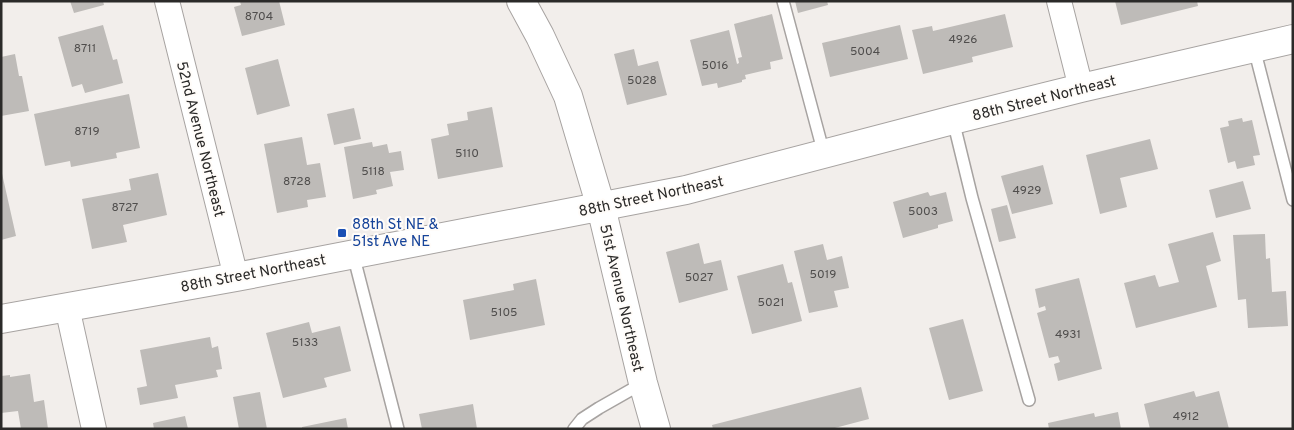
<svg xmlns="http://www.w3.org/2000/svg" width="1294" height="430" font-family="Overpass,sans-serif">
<rect width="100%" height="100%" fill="#f2eeeb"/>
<!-- building -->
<path fill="#bebbb8" d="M70,1H103L104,5L74,13Z
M240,1H279L285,25L242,36L234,7L241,5Z
M795,1H827L828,5L798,13Z
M1115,1H1197L1198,6L1121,25Z
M772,14L783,59L770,62L771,69L745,75L746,79L742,80V82L718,88L717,83L702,86L690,40L729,30L737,64L739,63L738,58L742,57L734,24Z
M1005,14L1013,47L972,57L973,62L923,74L912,30L932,26L933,31Z
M103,25L113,60L117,59L123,83L85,93L82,84L72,87L58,37Z
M900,25L908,59L830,77L822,43Z
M634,49L638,66L658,61L667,95L627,105L614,54Z
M15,54L19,76H22L29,111L1,116V57Z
M278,59L290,106L257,115L245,68Z
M129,94L140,148L116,153L117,158L71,167L70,161L45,166L34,114Z
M492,107L503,167L438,179L431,139L449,135L447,124L468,120L467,112Z
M354,108L361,139L334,145L327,114Z
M1242,118L1243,122L1252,120L1260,155L1253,156L1255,165L1237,169L1235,161L1228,163L1220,128L1229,126L1228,121Z
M302,137L307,165L320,163L326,197L307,200L308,207L277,213L264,144Z
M1150,139L1158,169L1120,178L1127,207L1100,214L1086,155Z
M372,142L373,147L387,144L389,153L401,151L404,170L390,172L393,186L376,190L377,194L353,199L344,147Z
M1043,165L1053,204L1012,214L1001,176Z
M1,169L16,236L1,240Z
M158,173L167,215L123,225L127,242L92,249L82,199L131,190L129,179Z
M1243,181L1251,209L1216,218L1209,190Z
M928,192L930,196L946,192L953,221L938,225V228L903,238L893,202Z
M1007,205L1016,238L999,242L991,209Z
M1213,232L1221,261L1206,266L1217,307L1136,328L1124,283L1155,275L1159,287L1179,282L1168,244Z
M1265,234L1266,259L1270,258L1272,292L1286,291L1288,326L1248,328L1246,299L1238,300L1233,235Z
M699,243L704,264L721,260L728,290L679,303L666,252Z
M823,244L827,260L842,256L849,288L834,291L838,307L809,313L794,251Z
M783,264L788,283L792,282L802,321L752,334L737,276Z
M1079,278L1102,369L1058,381L1054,364L1060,362L1058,356L1049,358L1037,313L1046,310L1045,306L1039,308L1035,289Z
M536,279L545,325L470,340L463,300L514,290L513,284Z
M963,319L983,391L949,400L929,328Z
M309,322L312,333L340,326L351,371L324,378L327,387L283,398L266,333Z
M210,337L212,348L218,346L222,369L216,370L218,377L175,385L178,398L140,405L137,388L147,386L140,350Z
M30,374L34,402L44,400L48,429H21L18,411L1,413V376L10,375V377Z
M861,387L869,419L831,429H713L712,425Z
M1194,391L1196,397L1219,391L1229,429H1150L1144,404Z
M260,392L267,429H239L233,397Z
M473,404L477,429H422L419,414Z
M1118,412L1121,429H1049L1048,423L1094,413L1095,417Z
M185,416L188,429H154L153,423Z
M346,418L348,429H302V427Z"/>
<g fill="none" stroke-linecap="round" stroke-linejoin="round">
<!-- lane casing -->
<g stroke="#a7a3a1" stroke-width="14">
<path id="lane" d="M783,1L824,154
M1254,48L1293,200
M953,120L972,198L1029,400
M353,254L398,429
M574,429L582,419L599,408L643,383"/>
</g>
<!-- street casing -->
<g stroke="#a7a3a1" stroke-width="26">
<path id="street" d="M167,1L236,277
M1059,1L1081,88
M67,307L94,429"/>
</g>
<!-- secondary casing -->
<g stroke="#a7a3a1" stroke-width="30">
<path id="secondary" d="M521,1L540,36L568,96L601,207L643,383L656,429
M1,319L236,277L686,190L953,120L1081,88L1293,39"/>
</g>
<!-- lane -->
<use href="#lane" stroke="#fff" stroke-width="11"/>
<!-- street -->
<use href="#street" stroke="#fff" stroke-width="24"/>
<!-- secondary -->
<use href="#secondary" stroke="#fff" stroke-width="28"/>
</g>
<!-- markers -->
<rect fill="#1a4fb4" stroke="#fffcf9" stroke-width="2" x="337" y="228" width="10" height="10" rx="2.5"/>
<g text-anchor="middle" stroke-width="4" stroke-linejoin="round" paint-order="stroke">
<!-- number labels -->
<g font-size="12" fill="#504e4d">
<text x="259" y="20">8704</text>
<text x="963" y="43">4926</text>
<text x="85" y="52">8711</text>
<text x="865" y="55">5004</text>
<text x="715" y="69">5016</text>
<text x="642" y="84">5028</text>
<text x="87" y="135">8719</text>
<text x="467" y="157">5110</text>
<text x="373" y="175">5118</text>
<text x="297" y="185">8728</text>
<text x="1027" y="194">4929</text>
<text x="125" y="211">8727</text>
<text x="923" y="215">5003</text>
<text x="823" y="278">5019</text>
<text x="699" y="281">5027</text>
<text x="771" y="306">5021</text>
<text x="504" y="316">5105</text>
<text x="1068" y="338">4931</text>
<text x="305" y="346">5133</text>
<text x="1186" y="420">4912</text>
</g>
<!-- street labels -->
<g font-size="15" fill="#2b2a29" stroke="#fffcf9">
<text transform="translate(1044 98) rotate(-14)" y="5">88th Street Northeast</text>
<text transform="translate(201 139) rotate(76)" y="5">52nd Avenue Northeast</text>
<text transform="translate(651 196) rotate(-12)" y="5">88th Street Northeast</text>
<text transform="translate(253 273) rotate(-11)" y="5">88th Street Northeast</text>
<text transform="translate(622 298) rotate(77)" y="5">51st Avenue Northeast</text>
</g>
<!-- transit labels -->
<g font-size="15" fill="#164399" stroke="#fffcf9" text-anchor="start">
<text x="352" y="229">88th St NE &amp;<tspan x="352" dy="17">51st Ave NE</tspan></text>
</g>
</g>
<!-- border -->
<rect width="1294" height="430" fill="none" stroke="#2b2a29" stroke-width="5"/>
</svg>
